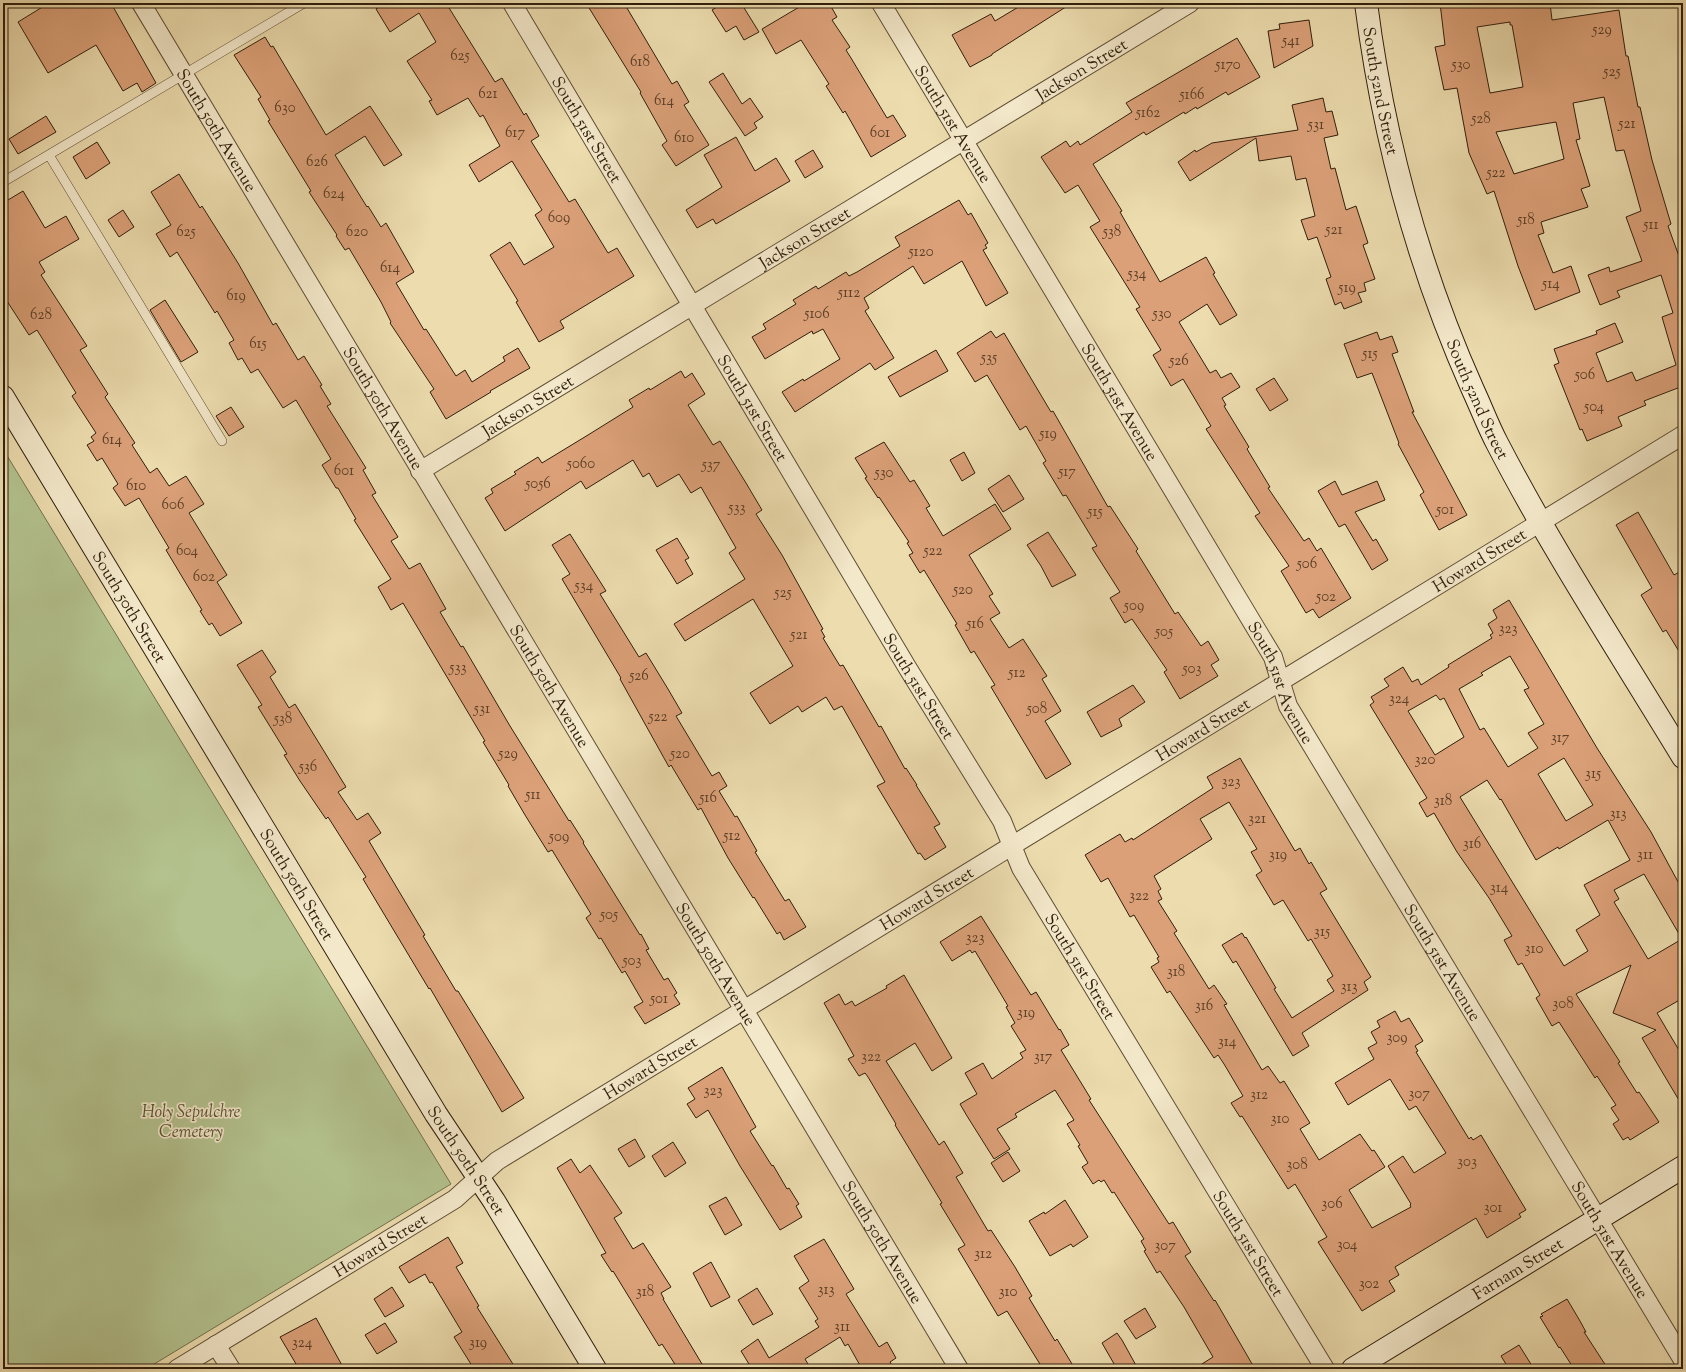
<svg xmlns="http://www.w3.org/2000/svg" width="1686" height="1372" font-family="'Sorts Mill Goudy',serif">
<rect width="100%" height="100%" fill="#ecdcae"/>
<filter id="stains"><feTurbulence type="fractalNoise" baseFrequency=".005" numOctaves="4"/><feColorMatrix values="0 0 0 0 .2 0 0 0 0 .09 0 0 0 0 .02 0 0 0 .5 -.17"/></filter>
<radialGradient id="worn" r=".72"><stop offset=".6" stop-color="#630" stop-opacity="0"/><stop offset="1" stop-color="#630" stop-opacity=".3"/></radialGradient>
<!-- green -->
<path fill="#b3c28e" stroke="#72704d" d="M3,449L451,1184L146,1369H3Z"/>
<!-- building -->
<path fill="#dba078" stroke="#301f0c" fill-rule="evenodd" d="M49,3H111L156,83L142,92L137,83L123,91L96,45L48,73L18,22Z
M385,3H446L495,82L502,78L524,115L526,113L539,136L531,141L569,202L575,199L608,253L617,248L634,276L560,321L564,328L539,342L516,302L518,301L490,255L510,242L524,265L554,247L535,215L542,210L512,161L479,182L469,165L500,146L483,115L480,117L468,98L437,115L429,101L432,100L407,61L436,42L419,13L390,32L376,9Z
M586,3H624L672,84L677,81L689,102L684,105L709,145L676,166L662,145L667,141L640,93L641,92Z
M723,3H741L759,32L744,40L736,26L726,32L712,10Z
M806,3H829L837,17L832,20L850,47L846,50L851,58L887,118L893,115L906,136L871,157L845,111L843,113L826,86L829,84L801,40L776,54L762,29Z
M1025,3H1072L992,54V55L970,67L952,35L991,14L995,21Z
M1440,3H1550L1552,20L1619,10L1626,56H1628L1638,107H1640L1652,160L1671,224L1668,226L1680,259L1683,258V386L1644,401L1646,405L1618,417L1622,426L1587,441L1582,429L1580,430L1554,365L1559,363L1554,349L1597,334L1596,331L1615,323L1623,342L1596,353L1607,382L1632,372L1636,381L1676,365L1662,317L1673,313L1661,275L1617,291L1620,297L1600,305L1588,275L1609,267L1610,272L1642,261L1626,217L1641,211L1624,150L1616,151L1604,97L1573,103L1580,139L1576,140L1590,186L1581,189L1588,207L1541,222L1544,233L1538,235L1553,273L1571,266L1580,292L1535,310L1518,266L1494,191L1487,194L1469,153L1457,88L1444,90L1435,47L1445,45ZM1510,22V25H1512L1523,87L1490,93L1477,27ZM1556,122L1564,159L1514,174L1496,132Z
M1309,20L1313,46L1274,68L1268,31L1280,29L1279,24Z
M265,37L271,47L273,46L326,135L370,106L402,155L384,166L365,136L335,155L367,207L368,206L381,227L386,223L414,272L396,283L424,330L426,329L456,376L465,370L472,382L505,361L503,357L518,348L530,368L490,391L491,392L446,419L430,392L434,389L390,323L391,322L381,302L349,248L345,250L336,236L337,235L309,192L311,191L268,121L270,120L258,99L261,97L234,55Z
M1237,38L1260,77L1228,95L1226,92L1197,109L1196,107L1185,114L1184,112L1146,135L1144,132L1093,164L1122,211L1120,212L1160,282L1206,257L1215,273L1213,274L1237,315L1220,325L1207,304L1179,322L1210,373L1216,370L1221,378L1231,373L1240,387L1222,398L1226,405L1224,406L1249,447L1247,449L1270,487L1268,488L1304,541L1309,538L1317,551L1321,548L1351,598L1319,618L1313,609L1306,613L1281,571L1289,566L1255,516L1260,513L1206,429L1211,426L1183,379L1171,386L1153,355L1161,350L1136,309L1140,307L1090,227L1100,221L1078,185L1065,193L1041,157L1066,141L1070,147L1078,141L1080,145L1132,112L1126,103Z
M723,73L742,104L750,98L763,117L754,123L757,128L745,136L709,82Z
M1323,98L1326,112L1332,111L1338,135L1324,138L1331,169L1335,168L1346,210L1356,206L1368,243L1363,245L1375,279L1364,283L1366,291L1358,293L1362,302L1344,309L1341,302L1335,305L1326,279L1331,277L1317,237L1308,240L1301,220L1315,216L1306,178L1296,180L1291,156L1259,161L1256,138L1190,181L1178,162L1195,150L1196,152L1212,143L1298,130L1292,105Z
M46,116L56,132L18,154L9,139Z
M736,137L755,171L776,158L790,181L716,224L713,219L697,228L686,210L722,187L704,155Z
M97,142L110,163L86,179L73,157Z
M813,150L823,167L805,178L795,161Z
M179,174L200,208L202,206L238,263L273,325L276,323L298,360L304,356L322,385L320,386L331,404L327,406L366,468L363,470L376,493L372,495L398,537L391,541L409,569L420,563L446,609L440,612L461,647L463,646L510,726L569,821L570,820L584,842L583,843L640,935L641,934L649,949L646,950L664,980L668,978L677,993L674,995L680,1004L645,1024L634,1007L643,1002L625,971L622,973L601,938L599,939L586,918L591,914L552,850L548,852L525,815L508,786L509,785L483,742L485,741L403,603L391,610L378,587L391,579L354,520L356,519L338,488H336L322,465L331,459L296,400L283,408L258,369L251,373L242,358L238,360L229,343L234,340L217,311L215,313L177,252L170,257L156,234L171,225L151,192Z
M23,191L45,228L66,216L79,239L39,262L45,272L41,275L87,346L80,350L108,394L105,397L135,443L132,445L150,473L157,468L169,486L186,476L204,504L189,513L227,575L217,582L242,623L220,636L212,623L209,625L200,611L202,610L166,550L169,548L139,498L125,506L113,488L118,484L102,458L97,461L87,445L94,441L91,437L96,433L72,396L76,393L37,330L29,335L3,295V203Z
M959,200L968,215L971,213L988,243L985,245L987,248L983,250L1008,293L986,306L962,261L924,284L913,266L864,298L869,308L865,311L894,358L875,370L870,363L795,412L782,392L803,379L804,381L840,359L823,329L813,334L812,331L765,359L752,337L766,329L763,324L796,304L793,300L816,286L818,289L846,272L849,276L857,272L900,246L895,237Z
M123,210L134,227L119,237L108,220Z
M165,300L198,352L181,362L150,310Z
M991,331L996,338L1004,333L1051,412L1053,411L1108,507L1110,506L1138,549L1136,551L1175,614L1178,612L1201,646L1208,641L1219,660L1211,665L1218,676L1180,699L1164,672L1167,670L1132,619L1125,623L1110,598L1120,592L1092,548L1097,546L1066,495L1063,496L1043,463L1046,461L1026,426L1020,430L987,375L975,382L957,353Z
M1377,332L1380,340L1392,336L1398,352L1392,354L1414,412H1412L1467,515L1439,530L1420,495L1424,492L1398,444L1399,443L1372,373L1357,378L1344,344Z
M936,350L948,371L900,397L888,377Z
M681,371L685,378L692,373L705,394L688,405L713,445L720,441L746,483L762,510L756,514L782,555L823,629L821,630L825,637L823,638L840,666L843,665L879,727L881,726L905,769L906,768L917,785H916L940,824L934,827L946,847L925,860L920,853L918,854L877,786L885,782L842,706L834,710L826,697L802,712L798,706L770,724L750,693L793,666L753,599L685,641L674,624L745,579L729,553L736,548L701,487L691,493L679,474L657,487L649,473L643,477L633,460L586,489L581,481L505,531L485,498L493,493L491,489L516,474L514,472L538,457L542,463L588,435L633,407L629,400L649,388L650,390Z
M1274,378L1288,400L1270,411L1256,389Z
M231,407L244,427L229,436L216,416Z
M884,442L910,482L914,480L930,506L926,508L943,536L995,504L1011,529L969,555L993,594L989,596L1000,613L990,619L1009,648L1023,639L1047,676L1042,679L1061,711L1045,721L1071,764L1046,779L991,687L995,685L974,651L971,653L955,625L957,624L924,570L920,573L909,555L913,553L907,543L909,542L879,497L878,498L865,478L867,477L855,458Z
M964,452L975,473L962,481L950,460Z
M1009,475L1024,499L1003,512L988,489Z
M1335,481L1342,495L1377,481L1385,500L1355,512L1373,541L1376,539L1388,560L1372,570L1345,524L1339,527L1318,491Z
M1638,512L1674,575L1683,570V658L1666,630L1663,632L1641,595L1652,588L1616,525Z
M1048,532L1076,575L1052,587L1041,566L1027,545Z
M570,534L606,591L600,594L639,657L646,653L668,689L682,713L676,716L712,776L719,772L727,786L719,791L735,817L737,816L757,851L755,852L785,901L789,899L806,927L784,940L780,932L777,934L754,897L753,898L728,858L701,808L698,810L671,765L669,767L620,679L621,678L562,579L570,574L552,545Z
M677,538L689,558L685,560L693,574L677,584L656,550Z
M1509,600L1597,748L1651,832L1683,891V998L1657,1013L1683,1057V1107L1642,1038L1656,1030L1613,1013L1631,965L1576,994L1620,1062L1618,1063L1637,1093L1639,1092L1659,1122L1630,1140L1628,1137L1623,1140L1613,1124L1619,1120L1611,1108L1616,1105L1597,1076L1595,1078L1559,1022L1552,1026L1536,998L1540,995L1522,963L1518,965L1504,940L1512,936L1489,898L1457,852L1434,813L1427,817L1419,803L1427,798L1370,705L1374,702L1371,697L1389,686L1384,679L1403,667L1412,682L1418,679L1421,685L1449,667L1448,665L1492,638L1490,635L1493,633L1488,624L1497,618L1493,610ZM1510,656L1529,688L1524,690L1544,724L1528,733L1538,748L1508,767L1484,728L1480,730L1459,689L1483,675L1481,673ZM1436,695L1440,700L1444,698L1464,737L1435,755L1408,711ZM1564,758L1593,805L1566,821L1538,774ZM1487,780L1500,800L1501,799L1536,860L1558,847L1559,849L1608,820L1630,860L1584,885L1600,915L1576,930L1588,951L1564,966L1460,797ZM1644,874L1682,939L1648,959L1614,902L1619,899L1614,890Z
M262,650L276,672L270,677L289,708L295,704L346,787L338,792L357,820L368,813L381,833L369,841L425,935L423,936L456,991H458L524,1098L502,1112L430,988L429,989L363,879L366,877L328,817L326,819L300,781L284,755L287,754L258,707L262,705L237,665Z
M1133,685L1145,702L1119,719L1122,726L1101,737L1087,712Z
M1240,758L1295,851L1300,848L1309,864L1311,862L1327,889L1320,893L1371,977L1364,982L1368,990L1302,1033L1309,1046L1293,1056L1236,961L1233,963L1222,945L1242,933L1245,938L1246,937L1276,988L1274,989L1292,1018L1334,991L1327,980L1333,976L1311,939L1308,941L1283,900L1274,905L1256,875L1262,871L1251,852L1257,849L1229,802L1200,819L1212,839L1154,876L1161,889L1158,891L1162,899L1158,901L1177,931L1174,933L1209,989L1214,985L1227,1004L1224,1005L1262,1070L1268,1066L1280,1083L1284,1081L1310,1123L1300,1129L1319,1160L1360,1134L1372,1151L1374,1150L1385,1167L1349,1190L1372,1228L1411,1207L1410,1205L1411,1204L1388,1166L1403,1156L1414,1173L1446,1153L1416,1106L1409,1110L1390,1079L1348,1105L1335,1083L1374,1059L1368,1048L1377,1043L1371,1032L1380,1027L1377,1021L1395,1011L1401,1022L1409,1018L1423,1041L1415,1046L1418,1051L1416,1052L1469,1139L1471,1137L1473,1140L1481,1135L1526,1210L1519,1214L1521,1217L1487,1238L1476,1218L1395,1267L1399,1275L1389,1281L1395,1291L1362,1311L1318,1242L1327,1237L1295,1184L1288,1189L1242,1116L1240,1117L1231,1103L1243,1096L1224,1064L1218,1055L1214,1058L1170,991L1167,993L1151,967L1159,962L1157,958L1159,957L1134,915L1130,917L1108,878L1101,882L1085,855L1120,834L1125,842L1132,838L1133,840L1213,788L1207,777Z
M981,916L1031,995L1036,992L1059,1030L1060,1029L1069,1045L1061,1050L1091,1099L1089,1100L1169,1224L1173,1222L1191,1252L1185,1256L1214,1301L1215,1300L1255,1369H1194L1213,1357L1184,1307L1160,1271L1157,1273L1144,1251L1146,1250L1141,1241L1144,1239L1114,1192L1112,1193L1104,1180L1101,1182L1099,1180L1093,1184L1082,1167L1088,1163L1078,1146L1080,1145L1067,1124L1074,1120L1055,1090L1015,1114L1017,1117L997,1129L1010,1149L994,1159L967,1116L960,1104L977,1094L965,1073L983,1063L992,1079L1023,1058L1020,1053L1026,1050L1011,1026L1015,1023L1006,1007L1008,1006L975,951L972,953L970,950L952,961L940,942Z
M904,975L952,1058L932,1071L915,1043L886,1061L939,1145L944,1141L963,1173L956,1177L988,1231L991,1230L1015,1267L1032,1296L1029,1298L1055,1341L1057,1339L1075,1369H1043L1007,1311L998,1316L958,1249L965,1245L940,1204L942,1203L895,1125L896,1124L868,1077L865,1073L859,1076L848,1059L854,1056L824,1003L839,994L845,1005L852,1001L855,1006L887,988L886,986Z
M722,1067L756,1127L750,1131L772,1166L773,1165L787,1189L789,1188L799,1204L796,1206L802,1217L780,1230L740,1166L708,1110L696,1118L687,1104L695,1099L688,1088Z
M635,1139L645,1157L629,1167L618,1149Z
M673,1142L686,1163L665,1177L652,1156Z
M1008,1152L1020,1171L1003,1182L991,1163Z
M571,1159L580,1173L590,1165L622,1213L614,1218L633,1249L643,1243L662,1273L671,1287L661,1293L664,1299H663L705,1369H678L662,1344L659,1346L613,1271L612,1272L601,1255L606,1253L557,1168Z
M726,1197L742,1225L725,1235L709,1206Z
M1065,1200L1088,1237L1073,1247L1071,1244L1050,1256L1029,1221L1044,1212L1045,1214Z
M448,1237L463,1263L456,1267L479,1306L477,1307L516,1369H474L454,1337L462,1332L432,1282L430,1283L425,1274L409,1283L399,1267Z
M824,1239L854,1289L846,1294L879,1347L887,1342L896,1358L890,1362L894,1369H862L848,1344L845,1346L840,1337L805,1359L811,1369H752L741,1351L758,1339L769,1358L819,1327L815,1321L818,1319L799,1288L809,1281L794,1256Z
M711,1262L730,1297L711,1307L693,1273Z
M392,1287L404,1306L385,1317L374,1299Z
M757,1288L773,1314L753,1325L738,1300Z
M1567,1299L1580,1321L1586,1332H1584L1608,1369H1574L1560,1347L1559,1348L1540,1317L1543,1316L1541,1314Z
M1145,1308L1156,1327L1136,1339L1124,1321Z
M316,1318L344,1369H299L280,1337Z
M385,1323L397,1342L377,1354L365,1335Z
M1117,1333L1122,1340L1138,1369H1117L1102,1343Z
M1519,1345L1534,1369H1509L1501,1356Z"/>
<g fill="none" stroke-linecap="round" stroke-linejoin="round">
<!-- lane casing -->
<g stroke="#5f4e34" stroke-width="10">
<path id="lane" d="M49,155L222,441
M3,182L304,3"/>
</g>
<!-- street casing -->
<g stroke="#5f4e34" stroke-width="20">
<g id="street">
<path id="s1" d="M141,3L959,1369"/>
<path id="s2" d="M512,3L907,667L1002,821L1021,868L1325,1369"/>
<path id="s3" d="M881,3L1273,657L1288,706L1683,1360"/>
<path id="s4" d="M420,471L1190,3"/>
<path d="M216,1345L231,1369"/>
<path id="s5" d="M177,1369L455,1199L497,1161L1683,435"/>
</g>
</g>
<!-- secondary casing -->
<g stroke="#301f0c" stroke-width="24">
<g id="secondary">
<path id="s6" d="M1366,3C1383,136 1418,267 1473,390C1481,407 1488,426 1497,443C1553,551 1620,653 1683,757"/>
<path id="s7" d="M3,397L436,1114L494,1201L595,1369"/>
<path id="s8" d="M1353,1369L1683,1167"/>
</g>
</g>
<!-- lane -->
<use href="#lane" stroke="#f3e8ca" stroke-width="9"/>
<!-- street -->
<use href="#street" stroke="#f3e8ca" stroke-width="18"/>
<!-- secondary -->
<use href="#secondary" stroke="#f3e8ca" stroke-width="22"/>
</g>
<g text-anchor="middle" stroke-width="3.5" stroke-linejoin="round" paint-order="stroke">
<!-- number labels -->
<g font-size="15" fill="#5b3f27">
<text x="1602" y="34">529</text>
<text x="1291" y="45">541</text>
<text x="460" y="60">625</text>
<text x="640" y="66">618</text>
<text x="1228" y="69">5170</text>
<text x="1461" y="69">530</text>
<text x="1612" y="76">525</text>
<text x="488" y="98">621</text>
<text x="1192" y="99">5166</text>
<text x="664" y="105">614</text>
<text x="285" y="112">630</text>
<text x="1148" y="117">5162</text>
<text x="1481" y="123">528</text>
<text x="1627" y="128">521</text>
<text x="1316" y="129">531</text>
<text x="515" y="137">617</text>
<text x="880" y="137">601</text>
<text x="684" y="142">610</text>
<text x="317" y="166">626</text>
<text x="1496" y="177">522</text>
<text x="334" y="198">624</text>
<text x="559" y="222">609</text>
<text x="1526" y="224">518</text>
<text x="1651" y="229">511</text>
<text x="1334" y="234">521</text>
<text x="186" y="236">625</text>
<text x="357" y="236">620</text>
<text x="1112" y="236">538</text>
<text x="921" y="256">5120</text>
<text x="390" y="272">614</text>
<text x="1137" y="278">534</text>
<text x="1551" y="288">514</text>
<text x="1347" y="292">519</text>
<text x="849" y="297">5112</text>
<text x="236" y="300">619</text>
<text x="817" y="318">5106</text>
<text x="1162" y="318">530</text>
<text x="41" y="319">628</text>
<text x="258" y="348">615</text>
<text x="1370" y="358">515</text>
<text x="989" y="362">535</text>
<text x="1179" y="365">526</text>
<text x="1585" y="379">506</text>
<text x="1594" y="411">504</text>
<text x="1048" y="438">519</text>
<text x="112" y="444">614</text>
<text x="581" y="468">5060</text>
<text x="711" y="469">537</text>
<text x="344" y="475">601</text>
<text x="1067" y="476">517</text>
<text x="884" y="477">530</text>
<text x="538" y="488">5056</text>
<text x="136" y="490">610</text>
<text x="173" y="509">606</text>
<text x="737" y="512">533</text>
<text x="1445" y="514">501</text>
<text x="1095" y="516">515</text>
<text x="187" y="555">604</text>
<text x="933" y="555">522</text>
<text x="1307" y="568">506</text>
<text x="204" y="581">602</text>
<text x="584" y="590">534</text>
<text x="963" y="594">520</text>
<text x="783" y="597">525</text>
<text x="1326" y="601">502</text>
<text x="1134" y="610">509</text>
<text x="975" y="628">516</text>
<text x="1508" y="633">323</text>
<text x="1164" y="636">505</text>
<text x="799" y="639">521</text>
<text x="458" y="672">533</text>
<text x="1192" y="673">503</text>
<text x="1017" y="677">512</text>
<text x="639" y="680">526</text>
<text x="1399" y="703">324</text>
<text x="482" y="713">531</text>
<text x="1037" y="713">508</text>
<text x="658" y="721">522</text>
<text x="283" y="723">538</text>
<text x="1560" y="742">317</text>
<text x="508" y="758">529</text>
<text x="680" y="758">520</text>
<text x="1425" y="764">320</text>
<text x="308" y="771">536</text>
<text x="1593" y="778">315</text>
<text x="1231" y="786">323</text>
<text x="533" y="799">511</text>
<text x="708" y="802">516</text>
<text x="1443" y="805">318</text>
<text x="1618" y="818">313</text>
<text x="1257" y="823">321</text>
<text x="732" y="840">512</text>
<text x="559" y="841">509</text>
<text x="1472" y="848">316</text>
<text x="1278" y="859">319</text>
<text x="1645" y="859">311</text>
<text x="1499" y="892">314</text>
<text x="1139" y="900">322</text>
<text x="609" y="919">505</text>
<text x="1322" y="936">315</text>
<text x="975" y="942">323</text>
<text x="1534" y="953">310</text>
<text x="632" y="965">503</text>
<text x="1176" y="976">318</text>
<text x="1349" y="991">313</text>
<text x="659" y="1003">501</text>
<text x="1563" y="1008">308</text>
<text x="1204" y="1010">316</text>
<text x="1026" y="1017">319</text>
<text x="1397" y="1042">309</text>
<text x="1227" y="1046">314</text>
<text x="871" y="1061">322</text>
<text x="1043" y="1061">317</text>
<text x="713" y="1095">323</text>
<text x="1419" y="1098">307</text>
<text x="1259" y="1099">312</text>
<text x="1280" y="1123">310</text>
<text x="1467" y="1166">303</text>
<text x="1297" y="1169">308</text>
<text x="1332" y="1208">306</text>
<text x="1493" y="1212">301</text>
<text x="1347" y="1249">304</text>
<text x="1165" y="1250">307</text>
<text x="983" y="1258">312</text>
<text x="1369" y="1288">302</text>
<text x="826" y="1294">313</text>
<text x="645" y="1296">318</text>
<text x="1008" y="1296">310</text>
<text x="842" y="1331">311</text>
<text x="302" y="1347">324</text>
<text x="478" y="1347">319</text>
</g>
<!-- street labels -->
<g font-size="17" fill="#301f0c" stroke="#f3e8ca">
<text dy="6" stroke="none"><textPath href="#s4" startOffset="774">Jackson Street</textPath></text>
<text dy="6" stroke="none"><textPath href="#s6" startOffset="89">South 52nd Street</textPath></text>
<text dy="6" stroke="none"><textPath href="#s3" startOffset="141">South 51st Avenue</textPath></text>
<text dy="6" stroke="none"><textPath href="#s1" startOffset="148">South 50th Avenue</textPath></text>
<text dy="6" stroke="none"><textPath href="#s2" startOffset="147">South 51st Street</textPath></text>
<text dy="6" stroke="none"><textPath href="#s4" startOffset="450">Jackson Street</textPath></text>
<text dy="6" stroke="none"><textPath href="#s6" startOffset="413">South 52nd Street</textPath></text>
<text dy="6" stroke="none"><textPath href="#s3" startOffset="465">South 51st Avenue</textPath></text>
<text dy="6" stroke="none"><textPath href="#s4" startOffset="126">Jackson Street</textPath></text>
<text dy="6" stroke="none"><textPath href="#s1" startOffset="472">South 50th Avenue</textPath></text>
<text dy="6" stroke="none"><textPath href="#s2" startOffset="471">South 51st Street</textPath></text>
<text dy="6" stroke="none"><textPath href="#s5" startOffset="1534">Howard Street</textPath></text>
<text dy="6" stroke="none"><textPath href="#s7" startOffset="245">South 50th Street</textPath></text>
<text dy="6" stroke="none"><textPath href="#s3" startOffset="789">South 51st Avenue</textPath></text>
<text dy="6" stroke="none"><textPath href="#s2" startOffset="795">South 51st Street</textPath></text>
<text dy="6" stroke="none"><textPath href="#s1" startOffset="796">South 50th Avenue</textPath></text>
<text dy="6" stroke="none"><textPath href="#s5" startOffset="1210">Howard Street</textPath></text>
<text dy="6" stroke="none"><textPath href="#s7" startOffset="569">South 50th Street</textPath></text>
<text dy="6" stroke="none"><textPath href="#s5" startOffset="886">Howard Street</textPath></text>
<text dy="6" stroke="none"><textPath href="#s3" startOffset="1113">South 51st Avenue</textPath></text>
<text dy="6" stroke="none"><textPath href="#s1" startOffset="1120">South 50th Avenue</textPath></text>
<text dy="6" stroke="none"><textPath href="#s2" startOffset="1119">South 51st Street</textPath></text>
<text dy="6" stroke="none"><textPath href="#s5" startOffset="562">Howard Street</textPath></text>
<text dy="6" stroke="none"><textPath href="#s7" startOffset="893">South 50th Street</textPath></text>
<text dy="6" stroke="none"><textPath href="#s3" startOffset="1437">South 51st Avenue</textPath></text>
<text dy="6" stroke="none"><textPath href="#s1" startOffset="1444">South 50th Avenue</textPath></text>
<text dy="6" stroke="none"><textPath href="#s2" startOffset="1443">South 51st Street</textPath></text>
<text dy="6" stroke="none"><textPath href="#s5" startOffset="238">Howard Street</textPath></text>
<text dy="6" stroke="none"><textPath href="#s8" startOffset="193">Farnam Street</textPath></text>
</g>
<!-- park labels -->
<g font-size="17" font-style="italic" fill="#575033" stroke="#f3e8ca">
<text x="191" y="1117">Holy Sepulchre<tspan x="191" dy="20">Cemetery</tspan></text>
</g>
</g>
<!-- margin -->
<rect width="1686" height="1372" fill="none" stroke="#ecdcae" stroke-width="16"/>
<rect x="4" y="4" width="1678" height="1364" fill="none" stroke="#301f0c" stroke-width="2"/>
<rect x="8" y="8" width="1670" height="1356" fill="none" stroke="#301f0c"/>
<rect width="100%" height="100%" filter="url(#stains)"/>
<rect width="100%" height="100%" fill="url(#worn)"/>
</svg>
